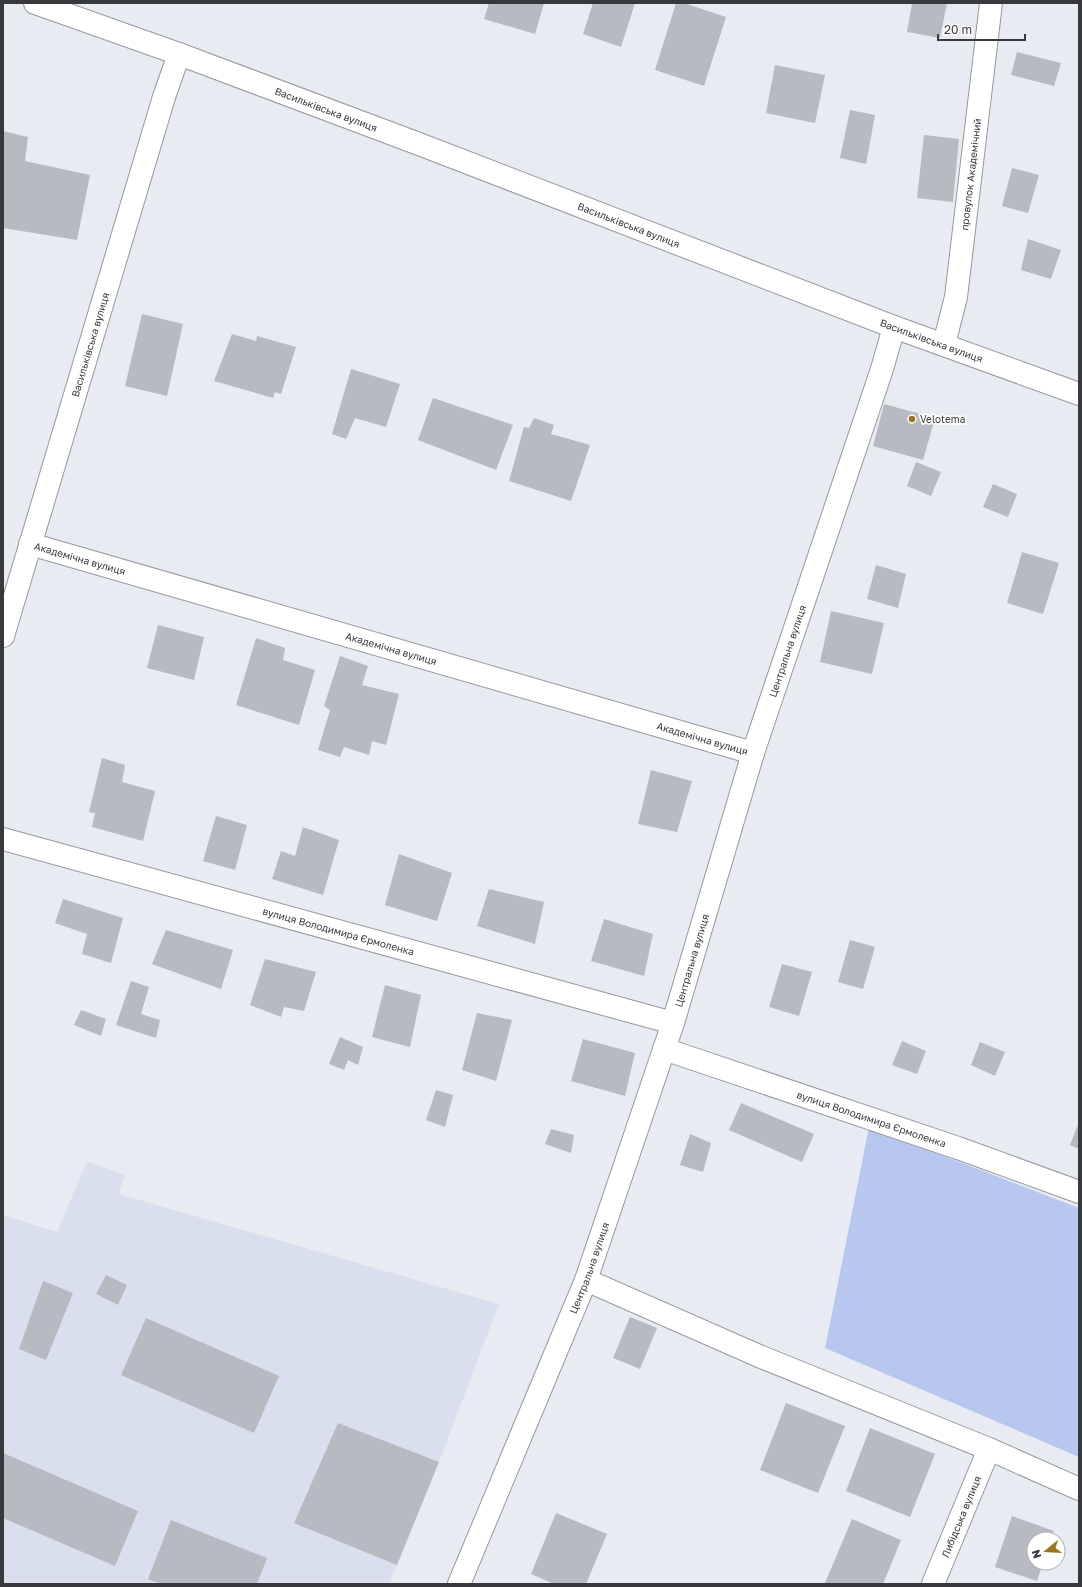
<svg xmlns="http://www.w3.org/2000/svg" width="1082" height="1587" font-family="'Golos Text',sans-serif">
<rect width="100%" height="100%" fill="#e8ebf2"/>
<!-- built -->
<path fill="#d9dfec" d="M87,1161L125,1175L119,1194L499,1304L439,1462L389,1584H3V1215L57,1232Z"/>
<!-- green -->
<path fill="#b7c7f0" d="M869,1127L1079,1208V1457L825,1348Z"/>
<!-- building -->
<path fill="#b7bac1" d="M489,3H544L535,34L484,19Z
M593,3H635L621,47L583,34Z
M676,3H684L726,17L704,86L655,70Z
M912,3H947L940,38L907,32Z
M1017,52L1061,63L1054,86L1011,75Z
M775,65L825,75L815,123L766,113Z
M850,110L875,115L866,164L840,158Z
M3,131L28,137L25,161L90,175L77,240L3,228Z
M924,135L959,139L953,202L917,198Z
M1012,168L1039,175L1028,213L1002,206Z
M1028,239L1061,250L1051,279L1021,270Z
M142,314L183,324L167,396L125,386Z
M232,334L256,341L257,336L296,347L281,394L275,392L273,398L214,381Z
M351,369L400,384L386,427L355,418L346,439L332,434Z
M433,398L513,425L496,470L418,440Z
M884,404L935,418L923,460L873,446Z
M534,418L554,425L551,434L590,445L571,501L509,481L524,427L529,428Z
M916,462L941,472L931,496L907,486Z
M993,484L1017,494L1008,517L983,507Z
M1022,552L1059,563L1043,614L1007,603Z
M876,565L906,574L898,608L867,599Z
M831,611L884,623L872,674L820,662Z
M158,625L204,637L194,680L147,668Z
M256,638L285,648L283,660L315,670L299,725L236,705Z
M340,656L368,666L362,685L399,694L386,745L372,741L369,755L344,747L340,757L318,750L330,710L324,706Z
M102,758L125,765L122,782L155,791L143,841L92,827L95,813L89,812Z
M651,770L692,781L677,832L638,824Z
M216,816L247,825L235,870L203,861Z
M303,827L339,840L323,895L272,879L281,851L295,856Z
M399,854L452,873L437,921L385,905Z
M489,889L544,902L535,944L477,926Z
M63,899L123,918L111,963L82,954L87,934L55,923Z
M604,919L653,934L644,976L591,961Z
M166,930L233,950L221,989L152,964Z
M850,940L875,947L863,989L838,982Z
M265,959L316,972L304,1011L284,1007L281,1017L250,1005Z
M782,964L812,972L799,1016L769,1007Z
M131,981L149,987L141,1014L160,1020L156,1038L116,1025Z
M385,985L421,995L410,1047L372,1037Z
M81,1010L106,1019L101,1036L74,1025Z
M477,1013L512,1020L496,1081L462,1070Z
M340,1037L363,1047L358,1065L348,1060L344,1070L329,1064Z
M583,1039L635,1053L625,1096L571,1081Z
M902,1041L926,1051L917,1074L892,1065Z
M980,1042L1005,1052L995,1076L971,1065Z
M436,1090L453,1095L445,1127L426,1120Z
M741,1103L814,1134L802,1162L729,1130Z
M1079,1122V1149L1070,1145Z
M551,1129L574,1135L571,1153L545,1144Z
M690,1134L711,1143L703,1172L680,1165Z
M106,1275L127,1285L118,1305L96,1294Z
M43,1281L73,1293L46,1360L19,1349Z
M630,1317L657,1328L640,1369L613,1358Z
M146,1318L279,1376L254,1433L121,1375Z
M786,1403L845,1426L818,1493L760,1470Z
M338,1423L439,1462L397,1565L294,1523Z
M870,1428L935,1454L910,1517L846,1491Z
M3,1453L138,1511L115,1566L3,1518Z
M556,1513L607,1534L586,1584H554L531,1574Z
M1012,1516L1054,1531L1051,1539H1034V1563H1043L1037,1581L995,1567Z
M852,1519L901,1540L883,1584L825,1583Z
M171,1520L267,1558L257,1584H161L148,1579Z"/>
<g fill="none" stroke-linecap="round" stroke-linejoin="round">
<!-- street casing -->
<g stroke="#96989f" stroke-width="24">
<g id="street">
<path id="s1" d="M944,344L956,297L991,3"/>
<path id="s2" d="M30,544L753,753"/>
<path id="s3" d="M3,636L164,97L179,54"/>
<path id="s4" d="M3,839L673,1023"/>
<path id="s5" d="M664,1049L958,1148L1079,1192"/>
<path d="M586,1280L759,1356L989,1449L1079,1489"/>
<path id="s6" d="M459,1584L586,1280L673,1023L753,753L882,369L894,327"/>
<path id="s7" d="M933,1584L989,1449"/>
</g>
</g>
<!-- secondary casing -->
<g stroke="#96989f" stroke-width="24">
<g id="secondary">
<path id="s8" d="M35,3L179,54L419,144L894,327L1079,394"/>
</g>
</g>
<!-- street -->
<use href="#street" stroke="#fff" stroke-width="22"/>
<!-- secondary -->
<use href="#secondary" stroke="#fff" stroke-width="22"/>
</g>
<!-- markers -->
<circle fill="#9d7522" stroke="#fff" stroke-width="1.5" cx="912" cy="419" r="4"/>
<g text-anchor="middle" stroke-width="3.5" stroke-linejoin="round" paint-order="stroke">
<!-- street labels -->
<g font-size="10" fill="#38393c" stroke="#fff">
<text dy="4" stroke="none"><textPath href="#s8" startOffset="310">Васильківська вулиця</textPath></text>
<text dy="4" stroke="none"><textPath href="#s1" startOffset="172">провулок Академічний</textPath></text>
<text dy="4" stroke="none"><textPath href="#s8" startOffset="634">Васильківська вулиця</textPath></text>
<text dy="4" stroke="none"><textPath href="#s8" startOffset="958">Васильківська вулиця</textPath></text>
<text dy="4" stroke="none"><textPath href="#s3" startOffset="304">Васильківська вулиця</textPath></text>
<text dy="4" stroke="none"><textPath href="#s2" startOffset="52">Академічна вулиця</textPath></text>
<text dy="4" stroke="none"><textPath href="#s2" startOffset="376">Академічна вулиця</textPath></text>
<text dy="4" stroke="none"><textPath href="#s6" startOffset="990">Центральна вулиця</textPath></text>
<text dy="4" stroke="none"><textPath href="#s2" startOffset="700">Академічна вулиця</textPath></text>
<text dy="4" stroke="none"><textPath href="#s4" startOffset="348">вулиця Володимира Єрмоленка</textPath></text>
<text dy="4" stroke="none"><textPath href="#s6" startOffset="666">Центральна вулиця</textPath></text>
<text dy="4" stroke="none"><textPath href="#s5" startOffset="219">вулиця Володимира Єрмоленка</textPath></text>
<text dy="4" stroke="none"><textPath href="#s6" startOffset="342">Центральна вулиця</textPath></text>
<text dy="4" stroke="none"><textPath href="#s7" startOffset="73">Либідська вулиця</textPath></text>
</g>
<!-- poi labels -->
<g font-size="10" fill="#38393c" stroke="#fff" text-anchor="start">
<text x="920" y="423">Velotema</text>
</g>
</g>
<!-- border -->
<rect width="1082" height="1587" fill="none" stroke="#38393c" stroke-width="8"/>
<!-- north arrow -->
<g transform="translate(1046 1551) rotate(252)"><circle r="19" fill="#ffffff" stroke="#afb0b1"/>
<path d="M0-3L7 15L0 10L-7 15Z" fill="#9d7522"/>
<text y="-6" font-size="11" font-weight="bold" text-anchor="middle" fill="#38393c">N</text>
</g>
<!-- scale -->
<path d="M938 34v6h87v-6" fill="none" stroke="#38393c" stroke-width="2"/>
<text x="944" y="34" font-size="12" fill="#38393c" stroke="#ffffff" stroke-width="3" paint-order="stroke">20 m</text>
</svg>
